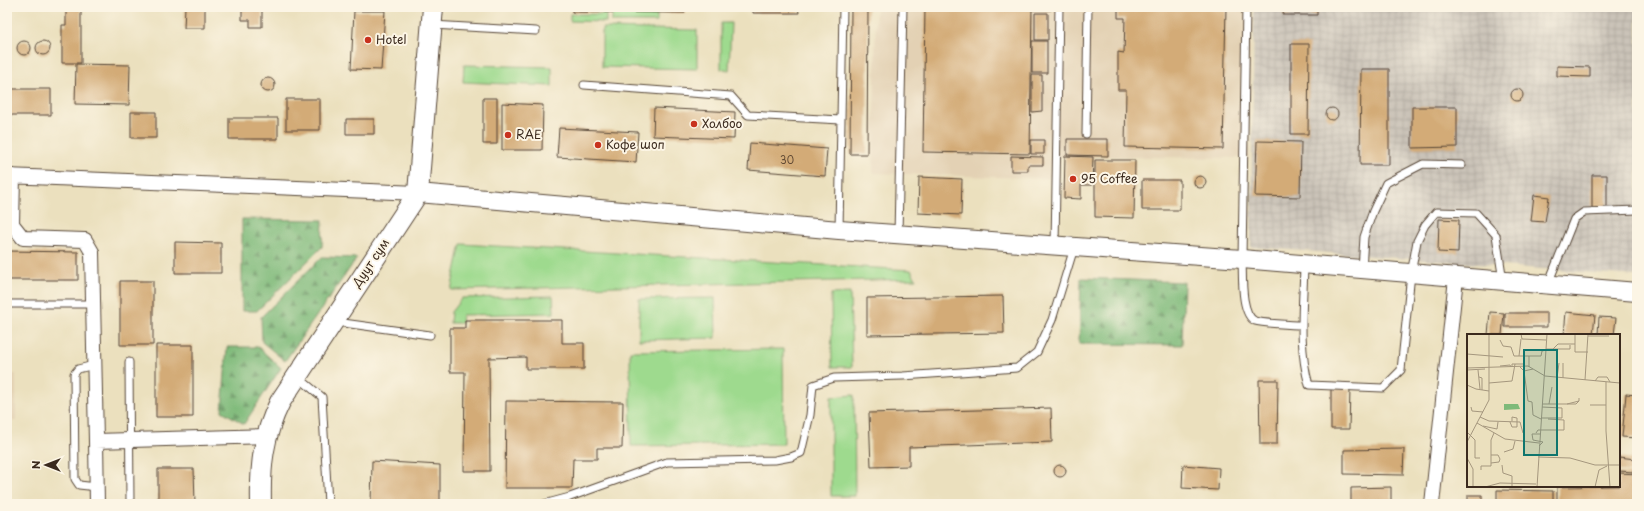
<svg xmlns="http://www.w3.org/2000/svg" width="1644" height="511" font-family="'Playpen Sans',sans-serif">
<defs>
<pattern id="industrial-grid" width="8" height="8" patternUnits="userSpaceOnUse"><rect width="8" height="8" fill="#cac3b8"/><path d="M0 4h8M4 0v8" fill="none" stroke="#aea89e"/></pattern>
<pattern id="forest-firs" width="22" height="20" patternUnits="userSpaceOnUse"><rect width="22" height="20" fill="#7eba79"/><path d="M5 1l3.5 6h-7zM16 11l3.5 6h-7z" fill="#689763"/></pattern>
</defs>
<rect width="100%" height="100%" fill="#fcf5e5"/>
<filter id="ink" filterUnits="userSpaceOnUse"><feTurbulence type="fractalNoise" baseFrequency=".025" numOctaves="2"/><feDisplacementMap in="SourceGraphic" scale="8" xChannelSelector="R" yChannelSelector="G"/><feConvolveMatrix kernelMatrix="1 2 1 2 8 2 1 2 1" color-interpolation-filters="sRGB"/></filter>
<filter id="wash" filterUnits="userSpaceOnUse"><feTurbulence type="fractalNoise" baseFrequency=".012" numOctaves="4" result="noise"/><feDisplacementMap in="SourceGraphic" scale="16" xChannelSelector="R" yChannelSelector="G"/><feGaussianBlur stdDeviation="0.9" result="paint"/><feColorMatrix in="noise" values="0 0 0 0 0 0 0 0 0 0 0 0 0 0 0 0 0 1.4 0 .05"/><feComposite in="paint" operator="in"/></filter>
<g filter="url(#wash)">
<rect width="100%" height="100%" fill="#ebe0be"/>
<!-- built -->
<path fill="#e3d1b4" d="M876,7H1251L1249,158L1059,156V179L873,173Z
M7,374H16V421H7Z"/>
<!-- industrial -->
<path fill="url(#industrial-grid)" d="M1254,7H1637V276L1251,247Z"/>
<!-- grass -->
<path fill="#9eda8e" stroke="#6c8256" d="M570,14H606V22L570,21Z
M612,14H657V22H612Z
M721,23H731L729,70L721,69Z
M602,28L697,30V69L602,67Z
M464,65L552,67V86L463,82Z
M461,244L911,270L916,279L451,290Z
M850,293L852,367H832L831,294Z
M553,296L554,313L462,315L461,323H450L451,312L462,298Z
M715,298L716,338L639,340V299Z
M783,349L784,444L631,446L630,351Z
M854,395L855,496H831V397Z"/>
<!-- forest -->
<path fill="url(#forest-firs)" stroke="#5c724c" d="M242,219L323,220L322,247L257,311H242Z
M322,257L357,258L285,361L262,342L261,317Z
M1081,278L1184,282L1182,345L1079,344Z
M227,347H258L281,368L244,424L222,411Z"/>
<g id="blocks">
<!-- building -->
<path fill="#d3ab77" d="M66,7H81V63H62V25H66Z
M185,7H205V28H184Z
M242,7H262V27H250V20H242Z
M572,7H685V13L572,12Z
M753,7H798L799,13H753Z
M851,7H868L867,154H850Z
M925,7H1032L1030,154L923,152Z
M1033,7H1051V10H1033Z
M1118,7H1226L1223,149L1125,147L1126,90H1118V52L1124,53L1125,18H1118Z
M1284,7H1317V15H1283Z
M354,11H385L381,70L351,69Z
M1035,13H1048V40H1035Z
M1032,41H1047V73H1032Z
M17 48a7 7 0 1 1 14 0a7 7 0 1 1-14 0Z
M36 48a7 7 0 1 1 14 0a7 7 0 1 1-14 0Z
M1291,44H1309L1308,134H1291Z
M76,64L130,65L129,105L75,104Z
M1557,66L1590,67V77L1557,76Z
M1361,69H1389V165H1360Z
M1032,75H1042V111L1032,112Z
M261 85a7 7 0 1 1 14 0a7 7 0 1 1-14 0Z
M7,89H51V115H7Z
M1511 95a6 6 0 1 1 12 0a6 6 0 1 1-12 0Z
M483,98H497V144H483Z
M286,99H320V130H286Z
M502,103L543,105L542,150H502Z
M1412,107H1457V147L1412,148Z
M654,108L735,112L734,139L653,136Z
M1326 114a6 6 0 1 1 12 0a6 6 0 1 1-12 0Z
M131,112H156V138H131Z
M229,118H278V139H229Z
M346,119H374V134H346Z
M559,128L638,132L636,162L557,157Z
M1067,139H1108V156L1067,155Z
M1031,140H1044V154H1031Z
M1257,141L1301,142L1300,197L1255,196Z
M750,143L827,149L825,176L748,170Z
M1011,156L1043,157V165H1028V171H1011Z
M1065,156L1093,157L1092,185H1081V199L1064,198Z
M1095,160H1135L1134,218L1095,217Z
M1592,175H1607V209L1592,208Z
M1194 182a6 6 0 1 1 12 0a6 6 0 1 1-12 0Z
M919,177L962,179L961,215L918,213Z
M1142,180H1180V210H1142Z
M1534,195L1549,197L1545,222L1531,221Z
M1439,219L1459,220L1458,253L1438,252Z
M175,242L221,243V273H175Z
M7,251L78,252V280H7Z
M120,281H153V345H120Z
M1003,296L1004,333L867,335V298Z
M1490,312L1504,313L1502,335H1488Z
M1566,312L1595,315L1593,335H1564Z
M1505,313H1547V327H1505Z
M1599,317L1616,318L1614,335H1598Z
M465,320H562V343H584V369H526V357L489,358L490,471H464L465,372H450V328H465Z
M156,345H193V417H156Z
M1259,380H1278L1277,444H1260Z
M1331,389H1350L1349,429H1331Z
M1626,394L1637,395V438L1622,437Z
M506,401L623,402L622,448H597V459H573L572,488H505Z
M1051,408L1052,442L909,447V466L871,467L869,413Z
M1404,449L1403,475L1344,474V450Z
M1619,457L1635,459L1634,472L1619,471Z
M372,461L440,465V504H371Z
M1183,465L1219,468L1218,490L1182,488Z
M1054 471a6 6 0 1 1 12 0a6 6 0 1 1-12 0Z
M158,469H194L195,504H158Z
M1619,473L1637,474V504H1557V487L1619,486Z
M1391,487V504H1351V488Z
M1497,490L1553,491V504H1497Z
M1468,495H1482V504H1468Z"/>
</g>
</g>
<g filter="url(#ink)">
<use href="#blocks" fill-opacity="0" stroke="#554536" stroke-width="1"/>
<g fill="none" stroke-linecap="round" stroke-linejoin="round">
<!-- service casing -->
<g stroke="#554536" stroke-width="9">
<path id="service" d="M1246,7L1242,259C1243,274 1240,314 1255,321C1261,323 1293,325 1302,325
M432,25L536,31
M584,85L731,96L748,115L841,120L839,230
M841,120L843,7
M1086,134L1088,7
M898,234L903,7
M1055,245L1059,7
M1304,266C1303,306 1298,346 1309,385L1383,388L1401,370L1411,274L1417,241L1425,225L1436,212L1476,213L1496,235L1503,281
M1362,270L1364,237L1373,211L1386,183L1423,164L1462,165
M1548,284L1574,219L1584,212L1637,210
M7,304H93
M336,322L430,335
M129,362L130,504
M94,365L78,369L74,374L75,479L79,485L97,487
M298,377L322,397L328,504
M544,504L570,497L667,462L775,460L791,457L801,453L810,415L813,385L834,378L903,376L1017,368L1037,352L1052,320L1074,248"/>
</g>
<!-- minor casing -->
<g stroke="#554536" stroke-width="16">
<path id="minor" d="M7,176L418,193
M13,176L12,224L23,238L85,240L92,252L96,441
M97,504L96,441L266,436
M1432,504L1456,278"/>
</g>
<!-- tertiary casing -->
<g stroke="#554536" stroke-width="20">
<path id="tertiary" d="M418,193L839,230L1242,259L1637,292"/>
</g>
<!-- secondary casing -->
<g stroke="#554536" stroke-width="22">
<path id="secondary" d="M261,504C260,466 263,436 280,402L418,193L433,7"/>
</g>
<!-- service -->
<use href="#service" stroke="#fff" stroke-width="7"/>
<!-- minor -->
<use href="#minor" stroke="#fff" stroke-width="14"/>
<!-- tertiary -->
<use href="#tertiary" stroke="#fff" stroke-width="18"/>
<!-- secondary -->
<use href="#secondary" stroke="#fff" stroke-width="20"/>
</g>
</g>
<!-- markers -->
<g fill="#c8321e" stroke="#fcf5e5" stroke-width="1.5">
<circle cx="368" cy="40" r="4"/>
<circle cx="694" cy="124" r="4"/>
<circle cx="508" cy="135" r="4"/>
<circle cx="598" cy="145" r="4"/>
<circle cx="1073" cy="179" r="4"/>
</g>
<g text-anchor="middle" stroke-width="4" stroke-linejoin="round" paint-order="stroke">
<!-- number labels -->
<g font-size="10" fill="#614a34">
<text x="787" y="164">30</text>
</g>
<!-- poi labels -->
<g font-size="12" fill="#3b2a1e" stroke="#fcf5e5" text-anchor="start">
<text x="376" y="44">Hotel</text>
<text x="702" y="128">Холбоо</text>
<text x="516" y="139">RAE</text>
<text x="606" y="149">Кофе шоп</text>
<text x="1081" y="183">95 Coffee</text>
</g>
<!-- street labels -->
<g font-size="12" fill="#3b2a1e" stroke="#fcf5e5">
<text transform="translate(371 263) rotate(-56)" y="4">Дуут сум</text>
</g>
</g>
<!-- overview -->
<g transform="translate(1467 334)">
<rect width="153" height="153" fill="#ebe0be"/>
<path d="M37,70H51L53,75L37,76Z" fill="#7eba79"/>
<path fill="none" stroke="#a5977e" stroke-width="1" d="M22,0V34M54,0L55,5L79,6M108,0V18H121M121,2H142M33,6L36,12L44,13L47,22H62V33M79,15H103V11M86,15L91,10H108M0,20L36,23M52,22L54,5M62,22H74L75,17L79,16M33,32L43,31L44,33M45,33V30H57M53,33L57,37L66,35M0,34L61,32L78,42L153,49M0,36L18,35M11,36L13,55M57,37L61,67L65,68L66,81L74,85M12,43L15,44V56M90,44L92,29M96,44V29M118,46L121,0M128,47L131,43H140L143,48M139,48V97L143,153M22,49L45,47L48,30M0,51L9,55L22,57M75,70H82L85,53M82,70H100L112,67V64M100,70H109L112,67M123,71H139M4,73L5,77L16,78M13,83L22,87L53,88L56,99M74,84H95V74L75,73M43,88L45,93H50V84L45,83V87M10,89L38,105L72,109M16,92L30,95L31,88M0,98L8,106V124H13M69,99L71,96H97V86L81,85M0,108L22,66V34M72,112L76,108L66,106L65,100H73M37,118L46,115L48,107M71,123L103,124L128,131H153M0,124L6,135V153M24,129L32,128L33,125L31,121H24M35,131L36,139L45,142V153M14,136V132H24V106L27,99M18,153L33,149L69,150M70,153L80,0M128,153L132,136L140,132"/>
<path fill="#0f766e" fill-opacity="0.15" stroke="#0f766e" stroke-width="2" d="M57,16H90V121H57Z"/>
<rect width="153" height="153" fill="none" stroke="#3b2a1e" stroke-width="2"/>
</g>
<!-- margin -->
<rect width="1644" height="511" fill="none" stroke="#fcf5e5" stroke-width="24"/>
<!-- north arrow -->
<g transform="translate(46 465) rotate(270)" stroke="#fcf5e5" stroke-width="3" paint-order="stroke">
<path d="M0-3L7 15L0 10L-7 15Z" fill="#3b2a1e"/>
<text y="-6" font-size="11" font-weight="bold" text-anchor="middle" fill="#3b2a1e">N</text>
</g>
</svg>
